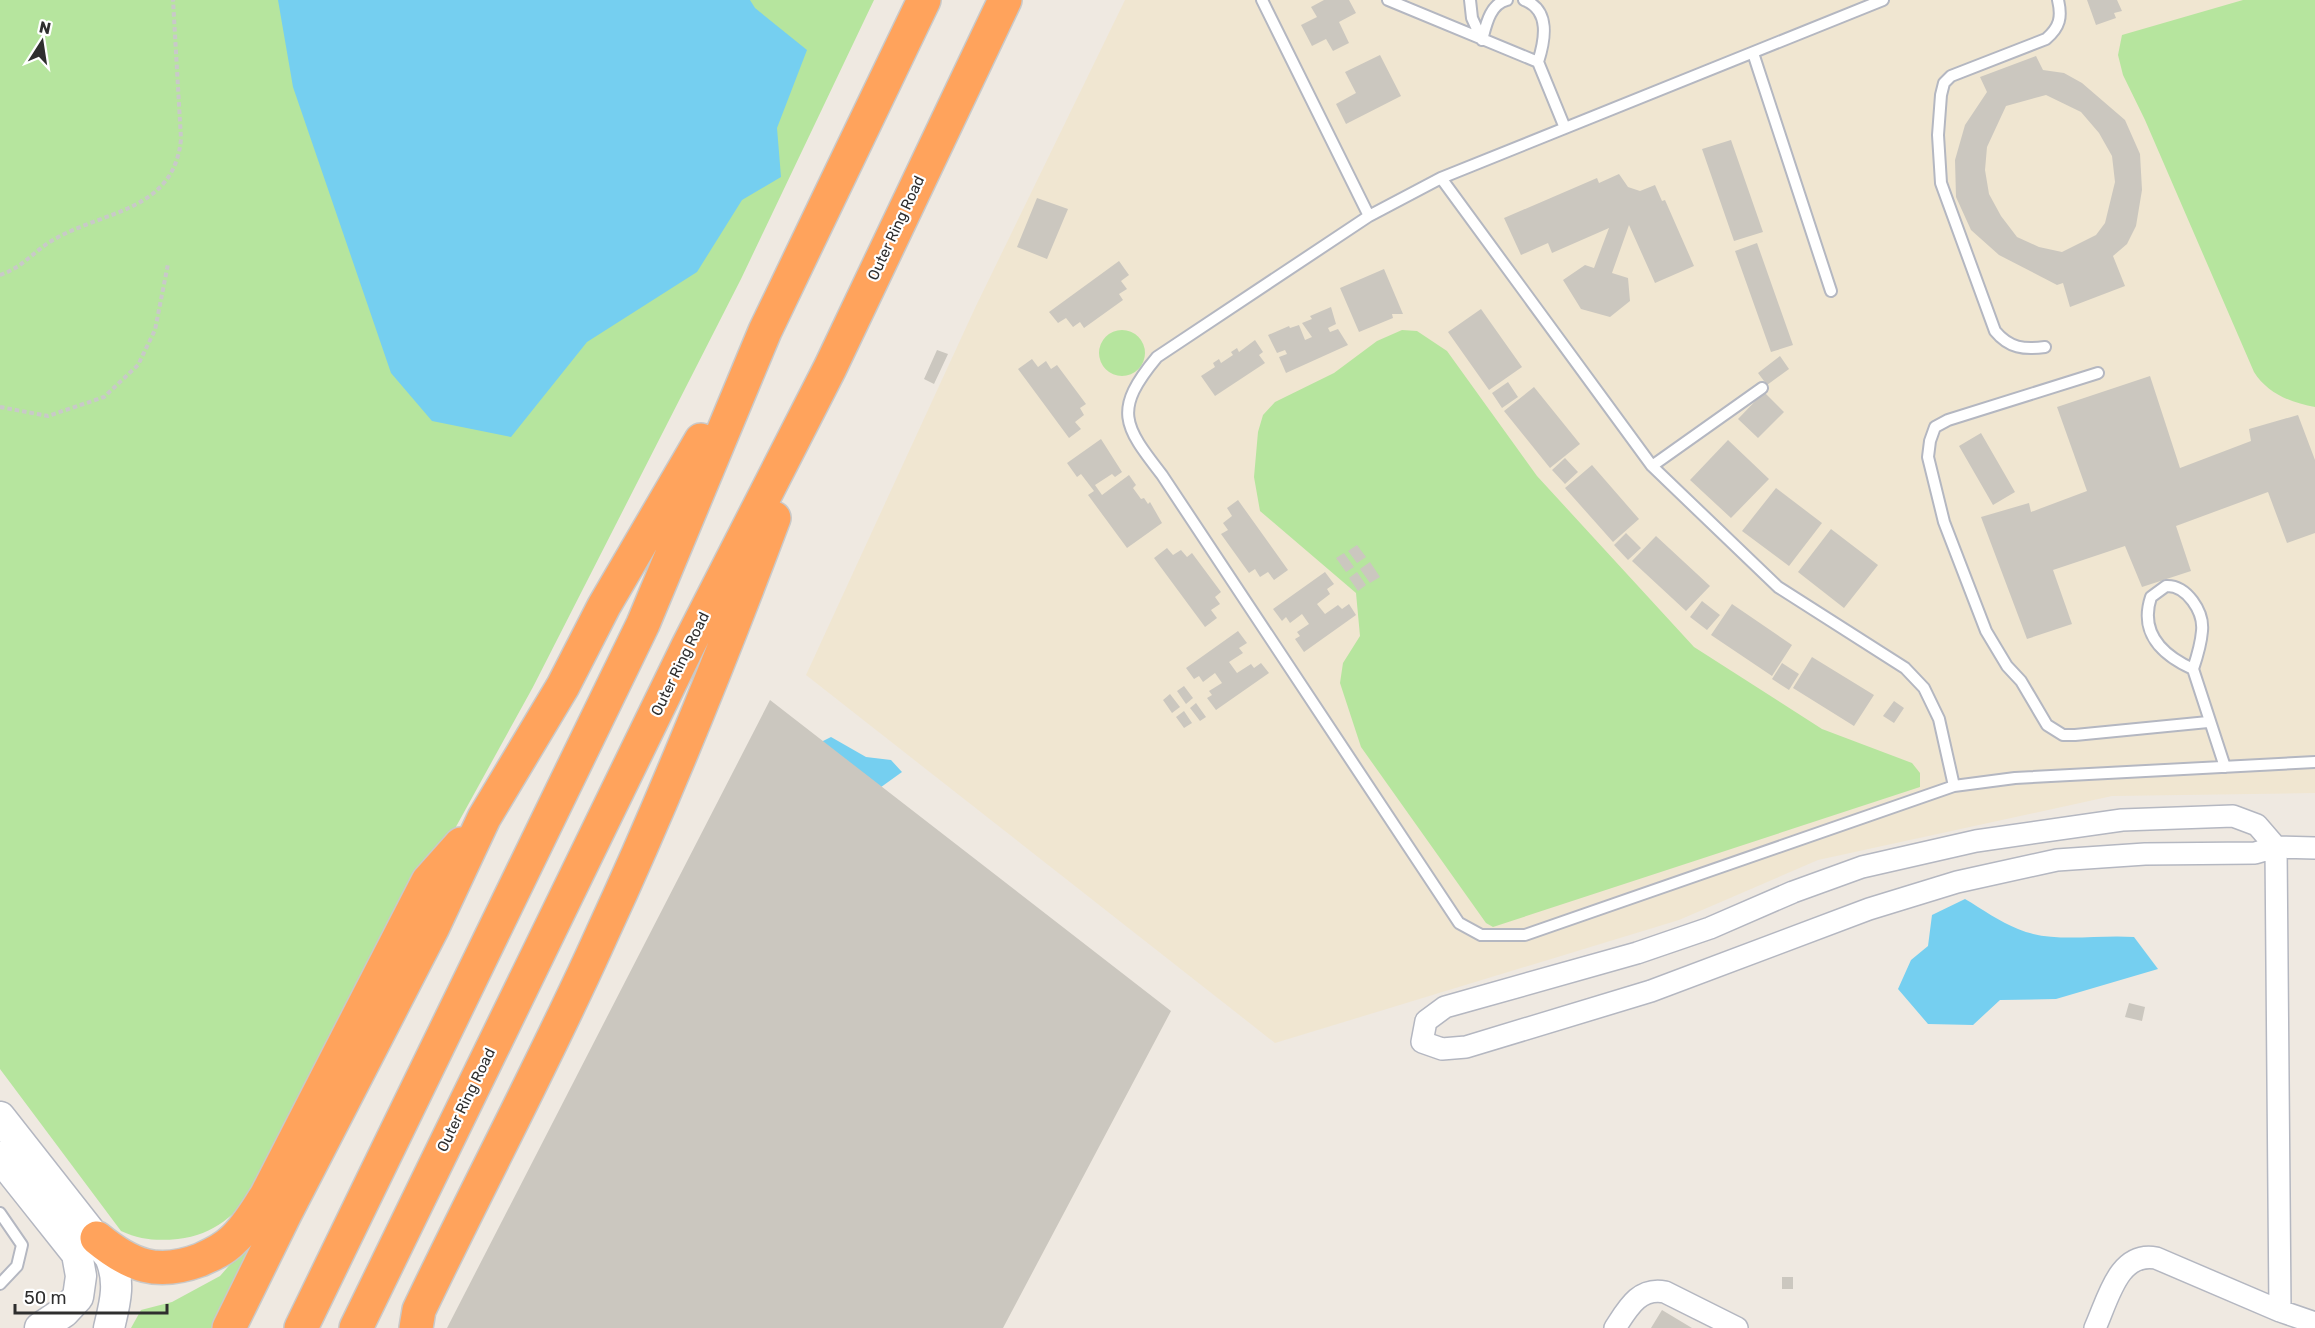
<svg xmlns="http://www.w3.org/2000/svg" width="2315" height="1328" font-family="Rubik,sans-serif">
<rect width="100%" height="100%" fill="#efe9e1"/>
<!-- education -->
<path fill="#f0e6d1" d="M1125,0H2315V793L2112,796L1818,860L1679,920L1275,1043L806,675L975,308Z"/>
<!-- green -->
<path fill="#b6e59e" d="M0,0H874L741,279L533,687L290,1128C263,1175 239,1233 178,1239C157,1241 141,1240 121,1231L0,1069Z
M2243,0H2315V407C2291,403 2267,393 2254,372L2145,120L2123,75L2118,55L2122,35Z
M1402,330L1417,331L1447,351L1537,476L1694,647L1822,729L1912,763L1920,773V787L1493,927L1486,923L1361,747L1340,683L1343,663L1360,636L1356,593L1260,511L1254,477L1258,432L1263,415L1275,402L1334,373L1377,341Z
M1099 353a23 23 0 1 1 46 0a23 23 0 1 1-46 0Z
M269,1220L218,1328H131L141,1310L172,1302L220,1276Z"/>
<!-- water -->
<path fill="#75cff0" d="M278,0H750L755,8L807,50L777,128L781,177L742,200L697,272L587,342L511,437L432,421L391,373L293,87Z
M831,737L866,757L891,760L902,772L870,795L809,748Z
M1965,899C1982,909 2000,922 2018,929C2053,944 2096,934 2134,937L2158,969L2056,999L2000,1000L1973,1025L1928,1024L1898,989L1911,960L1928,946L1932,915Z"/>
<!-- building -->
<path fill="#cbc7bf" fill-rule="evenodd" d="M1324,0H1349L1356,13L1339,22L1349,43L1333,51L1326,39L1312,46L1301,25L1317,17L1311,7Z
M2087,0H2117L2122,11L2114,13L2116,18L2096,25Z
M1380,55L1401,96L1346,124L1336,104L1356,93L1345,72Z
M2036,56L2043,70L2064,73L2082,83L2125,120L2140,154L2142,190L2136,226L2127,244L2113,256L2125,286L2070,307L2063,283L2057,285L1999,255L1971,230L1956,197L1955,160L1965,125L1987,92L1980,77ZM2046,95L2081,112L2099,133L2112,156L2115,182L2105,223L2096,235L2062,252L2039,247L2017,237L2001,216L1989,194L1985,170L1987,147L2006,106Z
M1731,140L1763,232L1734,241L1702,149Z
M1619,174L1628,187L1640,191L1655,185L1662,201L1665,200L1694,266L1655,283L1629,225L1612,273L1628,278L1630,301L1610,317L1581,309L1563,280L1585,265L1594,268L1609,228L1552,253L1548,243L1521,255L1504,218L1597,178L1599,183Z
M1037,198L1068,209L1047,259L1017,247Z
M1757,243L1793,345L1771,352L1735,251Z
M1119,261L1129,275L1121,281L1127,289L1119,294L1123,300L1084,328L1080,322L1073,327L1066,318L1058,323L1049,312Z
M1384,269L1403,314H1392L1393,318L1359,332L1340,288Z
M1331,307L1336,324L1328,328L1330,332L1338,329L1348,345L1286,373L1279,357L1287,354L1285,350L1277,353L1268,335L1289,326L1290,328L1299,325L1305,340L1312,337L1302,323L1312,319L1310,316Z
M1481,309L1522,367L1489,390L1448,332Z
M1255,340L1263,352L1259,355L1265,363L1215,396L1201,376L1215,367L1213,363L1219,359L1221,363L1233,355L1231,352L1237,348L1239,352Z
M937,350L948,354L934,384L924,379Z
M1780,356L1789,369L1767,385L1758,373Z
M1032,359L1038,367L1046,361L1051,369L1057,365L1086,404L1080,408L1084,415L1075,422L1081,429L1069,438L1018,369Z
M2150,376L2180,468L2251,441L2249,429L2298,415L2315,460V533L2287,543L2268,492L2176,526L2191,571L2142,587L2125,546L2053,570L2072,624L2027,639L1981,517L2029,503L2031,512L2087,491L2057,407Z
M1508,382L1518,397L1502,408L1492,393Z
M1534,387L1580,444L1550,468L1504,411Z
M1764,392L1784,412L1758,438L1738,419Z
M1981,433L2015,492L1993,505L1959,446Z
M1101,439L1122,472L1115,477L1112,474L1095,485L1102,495L1129,475L1136,485L1133,488L1141,499L1144,498L1148,504L1150,502L1162,523L1127,548L1088,495L1094,491L1081,474L1077,477L1067,463Z
M1728,440L1769,479L1731,518L1690,480Z
M1565,458L1578,472L1565,484L1552,470Z
M1592,465L1639,519L1613,542L1565,488Z
M1776,488L1822,523L1789,566L1742,531Z
M1238,500L1288,570L1274,580L1268,572L1260,577L1255,569L1249,573L1221,534L1228,530L1223,523L1232,516L1227,508Z
M1831,529L1878,565L1844,608L1798,572Z
M1626,533L1641,548L1628,560L1614,545Z
M1656,536L1710,586L1686,611L1632,561Z
M1357,545L1366,557L1357,563L1348,551Z
M1167,548L1173,555L1181,550L1187,557L1192,553L1221,592L1215,597L1220,604L1211,610L1217,618L1205,627L1154,558Z
M1344,553L1354,567L1346,572L1336,558Z
M1370,562L1380,577L1370,583L1360,569Z
M1325,572L1334,584L1327,589L1330,594L1317,604L1325,614L1338,605L1342,609L1349,604L1356,615L1304,652L1295,639L1300,636L1297,632L1309,624L1302,614L1290,623L1286,617L1282,621L1273,609Z
M1357,572L1366,585L1358,591L1349,578Z
M1702,601L1720,615L1707,630L1690,617Z
M1732,604L1792,645L1772,676L1711,635Z
M1238,631L1247,643L1239,648L1243,653L1229,662L1237,673L1251,664L1254,668L1261,663L1269,673L1216,710L1207,698L1212,695L1209,691L1222,683L1215,673L1203,682L1199,676L1194,679L1186,668Z
M1812,657L1874,695L1854,726L1793,688Z
M1782,663L1799,674L1789,690L1772,679Z
M1184,686L1193,698L1186,704L1177,691Z
M1170,694L1180,707L1172,713L1163,700Z
M770,700L1171,1011L1003,1328H447Z
M1894,701L1904,708L1894,723L1883,716Z
M1196,703L1206,717L1200,721L1190,708Z
M1184,711L1192,723L1184,728L1176,717Z
M2129,1003L2145,1007L2142,1021L2125,1017Z
M1782,1277H1793V1289H1782Z
M1662,1310L1692,1328H1651Z"/>
<g fill="none" stroke-linecap="round" stroke-linejoin="round">
<!-- lane casing -->
<g stroke="#b4b7c1" stroke-width="14">
<path id="lane" d="M1262,0L1369,216
M1388,0L1538,62L1565,128
M1470,0L1472,18L1482,40
M1524,0C1551,10 1545,40 1538,62
M1883,0L1441,178L1369,216L1157,357C1113,410 1123,425 1162,475L1459,923L1481,935H1525L1954,786L2015,778L2315,762
M1482,40C1486,25 1490,4 1507,0
M1753,53L1831,291
M1441,178L1652,466L1778,587L1905,668L1924,688L1939,719L1954,786
M2045,347C2024,350 2009,348 1995,331L1941,183L1938,135L1941,95L1944,83L1951,76L2046,39C2060,27 2062,17 2058,0
M2098,373L1948,420L1935,427L1930,441L1928,457L1944,522L1986,631L2007,666L2021,681L2047,725L2063,735H2075L2208,722
M1652,466L1762,388
M2193,669C2197,657 2201,644 2202,631C2204,612 2187,585 2166,586L2151,597C2139,633 2162,655 2193,669L2225,767
M0,1213L22,1245L17,1266L0,1284"/>
</g>
<!-- street casing -->
<g stroke="#b4b7c1" stroke-width="24">
<path id="street" d="M2280,1311L2276,847L2257,825L2233,816L2122,820L1976,841L1862,867L1793,892L1710,928L1637,953L1445,1007L1426,1021L1422,1042L1442,1049L1466,1047L1651,991L1869,909L1957,882L2057,860L2145,854L2255,853L2276,847L2315,848
M1615,1328C1628,1308 1639,1287 1665,1292L1737,1328
M2095,1328C2108,1300 2118,1251 2156,1258L2280,1311L2315,1323"/>
</g>
<!-- secondary casing -->
<g stroke="#b4b7c1" stroke-width="33">
<path id="secondary" d="M0,1117L110,1257C121,1282 115,1303 109,1328
M0,1157L77,1254L81,1276L78,1297L64,1312L40,1328"/>
</g>
<!-- highway casing -->
<g stroke="#c9c9c9" stroke-width="36">
<path id="highway" d="M97,1238C131,1266 157,1276 200,1260C211,1255 223,1250 232,1241C246,1229 256,1211 266,1196L428,881L461,844
M229,1328L285,1214L432,929L484,818L563,686L604,606L701,440
M301,1328L643,624L765,331L924,0
M356,1328L688,646L830,368L1005,0
M416,1328L419,1310C479,1184 545,1061 602,934C665,798 721,659 774,518"/>
</g>
<!-- path -->
<path stroke="#c9c9c9" stroke-width="4" stroke-dasharray="4.5 3" stroke-linecap="butt" d="M0,275C22,268 34,251 53,240C104,210 174,212 181,139L173,0
M0,407L48,416L104,397L138,365L155,330L168,264"/>
<!-- lane -->
<use href="#lane" stroke="#fff" stroke-width="10"/>
<!-- street -->
<use href="#street" stroke="#fff" stroke-width="21"/>
<!-- secondary -->
<use href="#secondary" stroke="#fff" stroke-width="30"/>
<!-- highway -->
<use href="#highway" stroke="#ffa35c" stroke-width="33"/>
</g>
<g text-anchor="middle" stroke-width="4.5" stroke-linejoin="round" paint-order="stroke">
<!-- street labels -->
<g font-size="15" fill="#2e2e2e" stroke="#fff">
<text transform="translate(896 228) rotate(-65)" y="5">Outer Ring Road</text>
<text transform="translate(680 664) rotate(-64)" y="5">Outer Ring Road</text>
<text transform="translate(466 1100) rotate(-64)" y="5">Outer Ring Road</text>
</g>
</g>
<!-- north arrow -->
<g transform="translate(42 42) rotate(12)" stroke="#ffffff" stroke-width="4.5" paint-order="stroke">
<path d="M0-4.5L10 22L0 15L-10 22Z" fill="#2e2e2e"/>
<text y="-9" font-size="16" font-weight="bold" text-anchor="middle" fill="#2e2e2e">N</text>
</g>
<!-- scale -->
<path d="M15 1304v9h152v-9" fill="none" stroke="#2e2e2e" stroke-width="3"/>
<text x="24" y="1304" font-size="18" fill="#2e2e2e" stroke="#ffffff" stroke-width="4.5" paint-order="stroke">50 m</text>
</svg>
